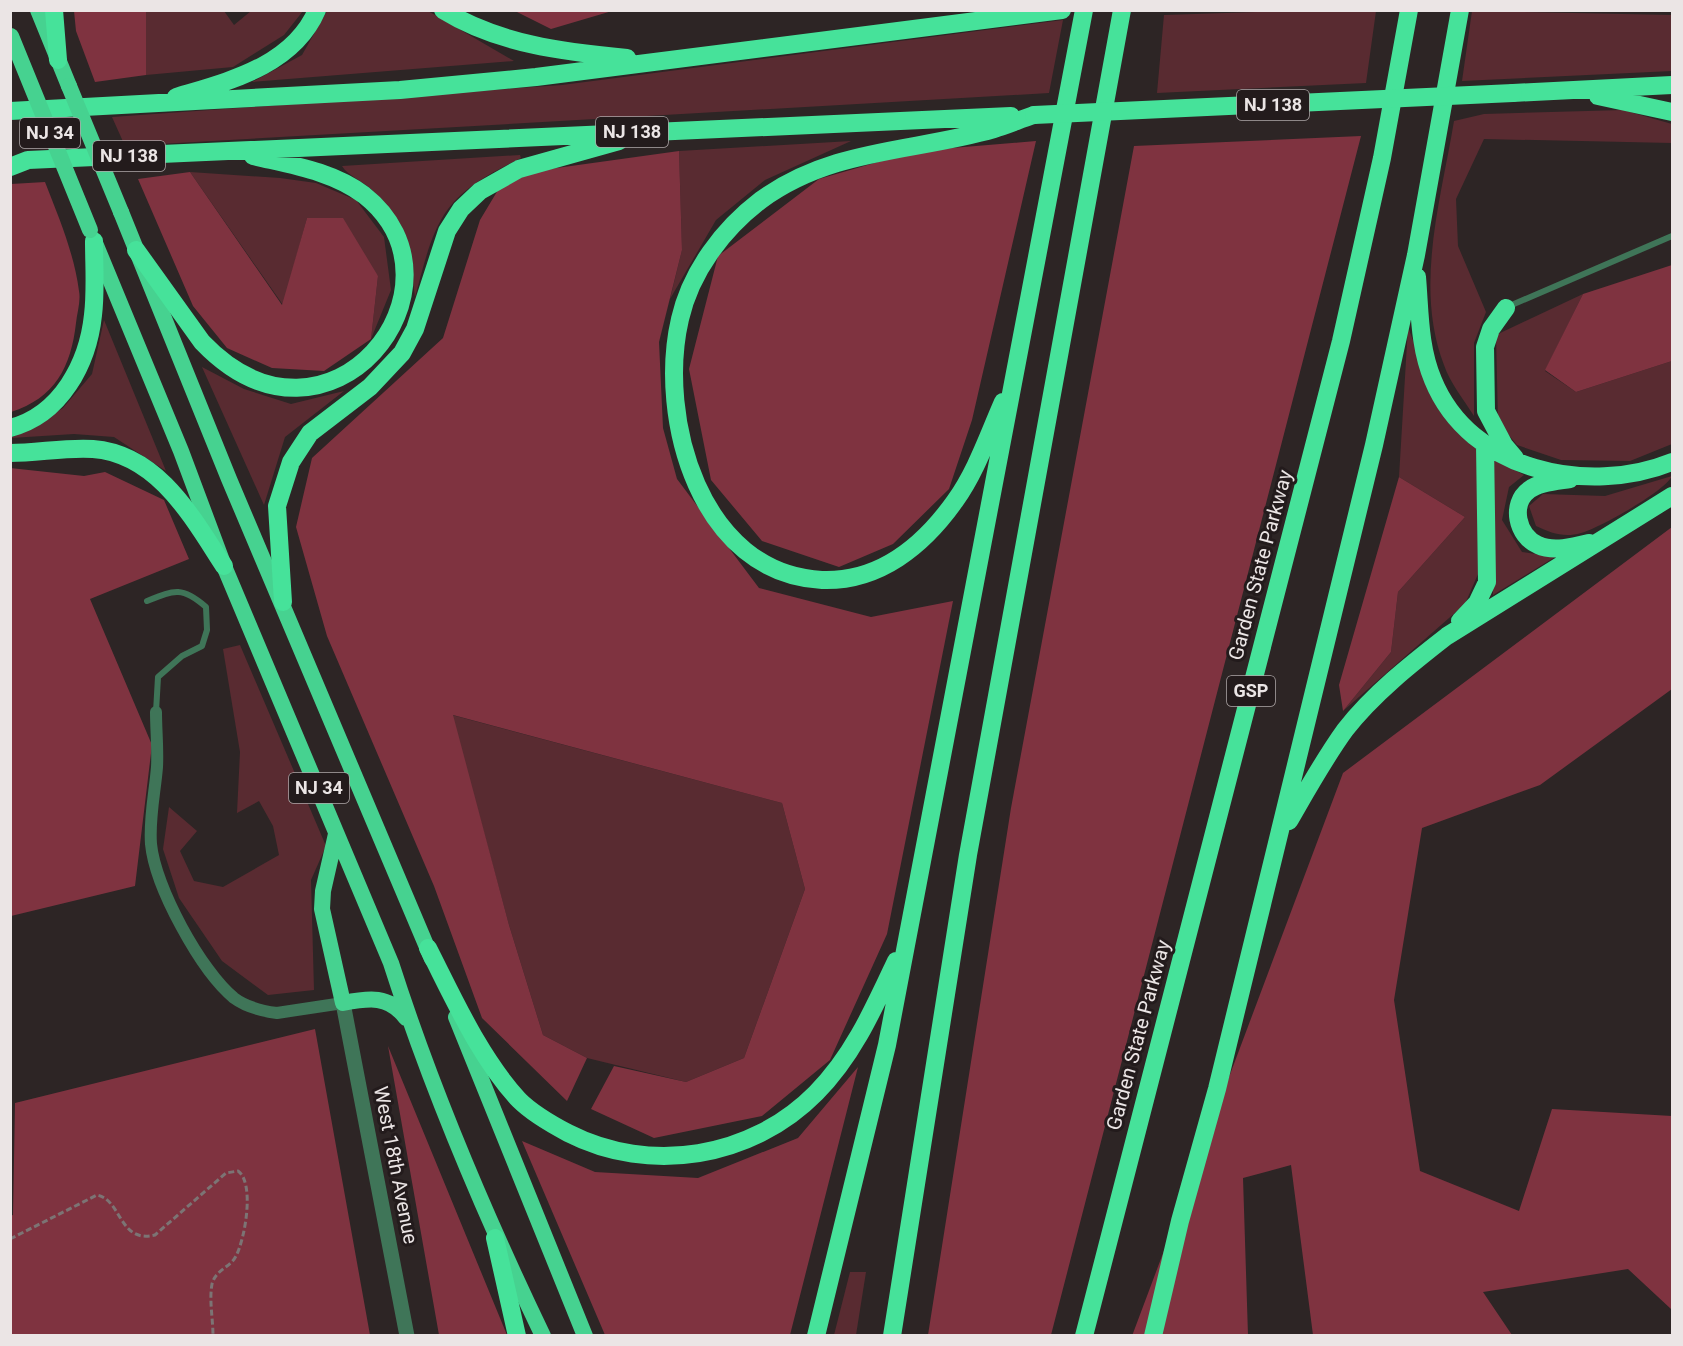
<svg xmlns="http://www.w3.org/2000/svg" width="1683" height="1346" font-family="Roboto,sans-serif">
<rect width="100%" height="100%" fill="#2d2525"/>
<!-- green -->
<path fill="#592b31" d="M1313,10L1376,11L1366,83L1157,93L1164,15Z
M146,11H224L234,25L251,11H303L284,35L233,67L146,75Z
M327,11H428L514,61L252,82L302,55Z
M1472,11L1672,15V71L1462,81Z
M1063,20L1049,93L125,146L112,117L562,85Z
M1623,110L1672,124V143L1484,139L1456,199L1458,246L1486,312L1474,343V416C1464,400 1450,383 1444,365C1414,287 1441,200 1454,121L1484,114Z
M851,141L765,180L716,220L670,299L682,250L679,151Z
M520,155L521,158C495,171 466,185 448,209C430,233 423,269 415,297C409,251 405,222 370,188C362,181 347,175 342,166Z
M190,172L280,178L316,183L356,200L384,237L391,290L371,339L378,276L307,218L283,305Z
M1583,294L1545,371L1576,392L1672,361V444L1630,461L1561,460L1517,445L1498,422L1496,335Z
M104,320L166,471L114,437L74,434L11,438L63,408L92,374Z
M1408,327L1435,400L1477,449L1478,574L1465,604L1343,711L1391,652L1398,592L1465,517L1399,477Z
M202,367L244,389L291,404L344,391L285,437L264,505Z
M1492,458L1524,475L1509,487L1502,520L1522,552L1555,557L1493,595Z
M1672,476C1665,491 1600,528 1581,533C1564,538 1551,533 1536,526L1529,506L1543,494L1605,496Z
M240,645L326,846L311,880L314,990L268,995L222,961L179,898L163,849L169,807L197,831L180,851L194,881L223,887L279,855L273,826L259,801L237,813L240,752L223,649Z
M452,715L782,803L805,889L744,1058L686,1082L587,1058L543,1035L509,925Z
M850,1272H866L856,1335H834Z"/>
<!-- forest -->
<path fill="#7f3340" d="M74,11H146V75L95,82L76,31Z
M515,11H612L551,29Z
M1361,136L1051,1335H928L1011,808L1134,146Z
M1036,141L972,420L949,489L893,544L839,567L762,541L711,480L689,369L718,256L819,179L916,151Z
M679,151L682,250L659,342L663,428L677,479L759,588L871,617L953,601L887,934L830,1060L762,1116L654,1138L591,1109L614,1066L686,1082L744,1058L805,889L782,803L453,715L509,925L543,1035L587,1058L567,1101L482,1018L434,886L327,636L296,527L312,458L443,338L480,220L507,175Z
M190,172L282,305L307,218H343L378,276L371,339L324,371L272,368L227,348L193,306L138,179Z
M45,182C59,218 74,253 79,291C81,301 77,313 76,323C71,367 55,398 11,412V184Z
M1672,265V361L1576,392L1545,370L1583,294Z
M10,468L84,476L105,472L164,500L189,559L90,599L152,745L135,886L11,916Z
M1399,477L1465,517L1398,592L1391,652L1343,711L1339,685Z
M1672,527V689L1540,785L1422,828L1394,1000L1420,1171L1519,1211L1552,1109L1672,1116V1316L1671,1309L1628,1269L1483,1292L1512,1335H1313L1291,1165L1243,1178L1248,1335L1132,1336L1343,773Z
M315,1029L370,1335H11L10,1216L13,1215L15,1103Z
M388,1046L507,1335H439Z
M858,1067L790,1335H605L522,1141L595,1172L698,1178L798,1138Z"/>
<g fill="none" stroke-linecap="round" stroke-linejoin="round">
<!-- path -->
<path stroke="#7c7474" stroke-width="3" stroke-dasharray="6 3" stroke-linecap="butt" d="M10,1239L97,1195C122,1200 119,1244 155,1235L226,1173L238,1171C255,1183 245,1239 236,1256C230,1268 216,1269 212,1284C209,1300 213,1319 213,1336"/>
<!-- service -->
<path stroke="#3f7558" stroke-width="6" d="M1507,307L1672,236
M147,601C174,590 182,586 206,607L207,630L202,646L182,656L158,677L156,712"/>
<!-- minor -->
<path stroke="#3f7558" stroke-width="12" d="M156,712C156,730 158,749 157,767C155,792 149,818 151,844C155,887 201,971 234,998C246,1007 262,1011 277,1013L343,1003"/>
<!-- tertiary -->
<path stroke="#3f7558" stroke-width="15" d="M343,1003L407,1336"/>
<!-- trunk -->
<path stroke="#46d290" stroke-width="16" d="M38,10L69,86
M121,212L229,479L432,959
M95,243L181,451L224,566L391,963C432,1091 485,1215 543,1336
M336,834L323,891L322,909L343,1003C369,998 389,995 406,1018
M456,1017L585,1336"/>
<!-- motorway -->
<path stroke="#46e29a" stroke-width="18" d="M54,10L58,60
M443,10C498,44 564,52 627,58
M1513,93L1672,85
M1598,96L1672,112
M176,97C229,81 293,66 317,10
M10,111L400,90L536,77L1062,10
M10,167L28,160L1011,116
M136,250L202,342C329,475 478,285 364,195C332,171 291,165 253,156
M1417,277C1420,312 1419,347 1433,380C1470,471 1588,496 1672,462
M1506,308L1491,329L1485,347L1486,411L1504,445L1515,458
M1003,402C988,436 976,472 955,501C923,546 879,582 822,580C700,574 657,418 680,319C691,271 723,229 761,200C832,148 914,152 994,129C1008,125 1021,119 1034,115
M10,428C61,415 88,363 93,315C96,291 94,265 94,241
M10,453C38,453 66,447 93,449C158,454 192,517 224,566
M1570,479C1557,481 1539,482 1529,490C1510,504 1517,536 1538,545C1553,552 1573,547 1589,543
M283,602L277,506L291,462L310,433L370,387L402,353L415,329L447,231L461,209L480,191L519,169L619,141
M1460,621L1477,603L1487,582L1485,445
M1289,821C1307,790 1324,759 1345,730C1373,694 1411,664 1447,636L1672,496
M428,948C454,999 480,1058 519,1100C533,1114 551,1124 568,1133C650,1175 752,1158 816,1093C853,1056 874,1008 896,961
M495,1238L517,1336
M816,1336L887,1045L1084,10
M892,1336L968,855L1122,10
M1084,1336L1341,341L1382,158L1409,10
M1153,1336L1180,1221L1217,1089L1374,445L1416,255L1460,10"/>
<!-- trunk-bridge -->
<path stroke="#46d290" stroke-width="16" d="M11,36L90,230
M69,86L121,212"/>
<!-- motorway-bridge -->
<path stroke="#46e29a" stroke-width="18" d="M1034,115L1513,93"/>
</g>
<g text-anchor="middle" stroke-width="6" stroke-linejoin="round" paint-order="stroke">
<!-- shield labels -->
<g fill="#231b1c" stroke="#afa8a9" stroke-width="1.5">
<rect x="1237" y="90" width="72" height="30" rx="4.5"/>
<rect x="596" y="117" width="72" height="30" rx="4.5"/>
<rect x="20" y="118" width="60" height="30" rx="4.5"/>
<rect x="93" y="141" width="72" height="30" rx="4.5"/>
<rect x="1227" y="676" width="48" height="30" rx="4.5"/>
<rect x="289" y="773" width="60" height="30" rx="4.5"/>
</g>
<g font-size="18" font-weight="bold" fill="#ebe5e5">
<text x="1273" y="111">NJ 138</text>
<text x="632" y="138">NJ 138</text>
<text x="50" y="139">NJ 34</text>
<text x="129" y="162">NJ 138</text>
<text x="1251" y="697">GSP</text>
<text x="319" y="794">NJ 34</text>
</g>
<!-- street labels -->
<g font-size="20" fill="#ebe5e5" stroke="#231b1c">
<text transform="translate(1260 565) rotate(-75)" y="7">Garden State Parkway</text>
<text transform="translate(1138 1035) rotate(-75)" y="7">Garden State Parkway</text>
<text transform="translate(396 1165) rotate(79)" y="7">West 18th Avenue</text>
</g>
</g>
<!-- border -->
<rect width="1683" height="1346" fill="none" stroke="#ebe5e5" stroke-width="24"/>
</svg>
